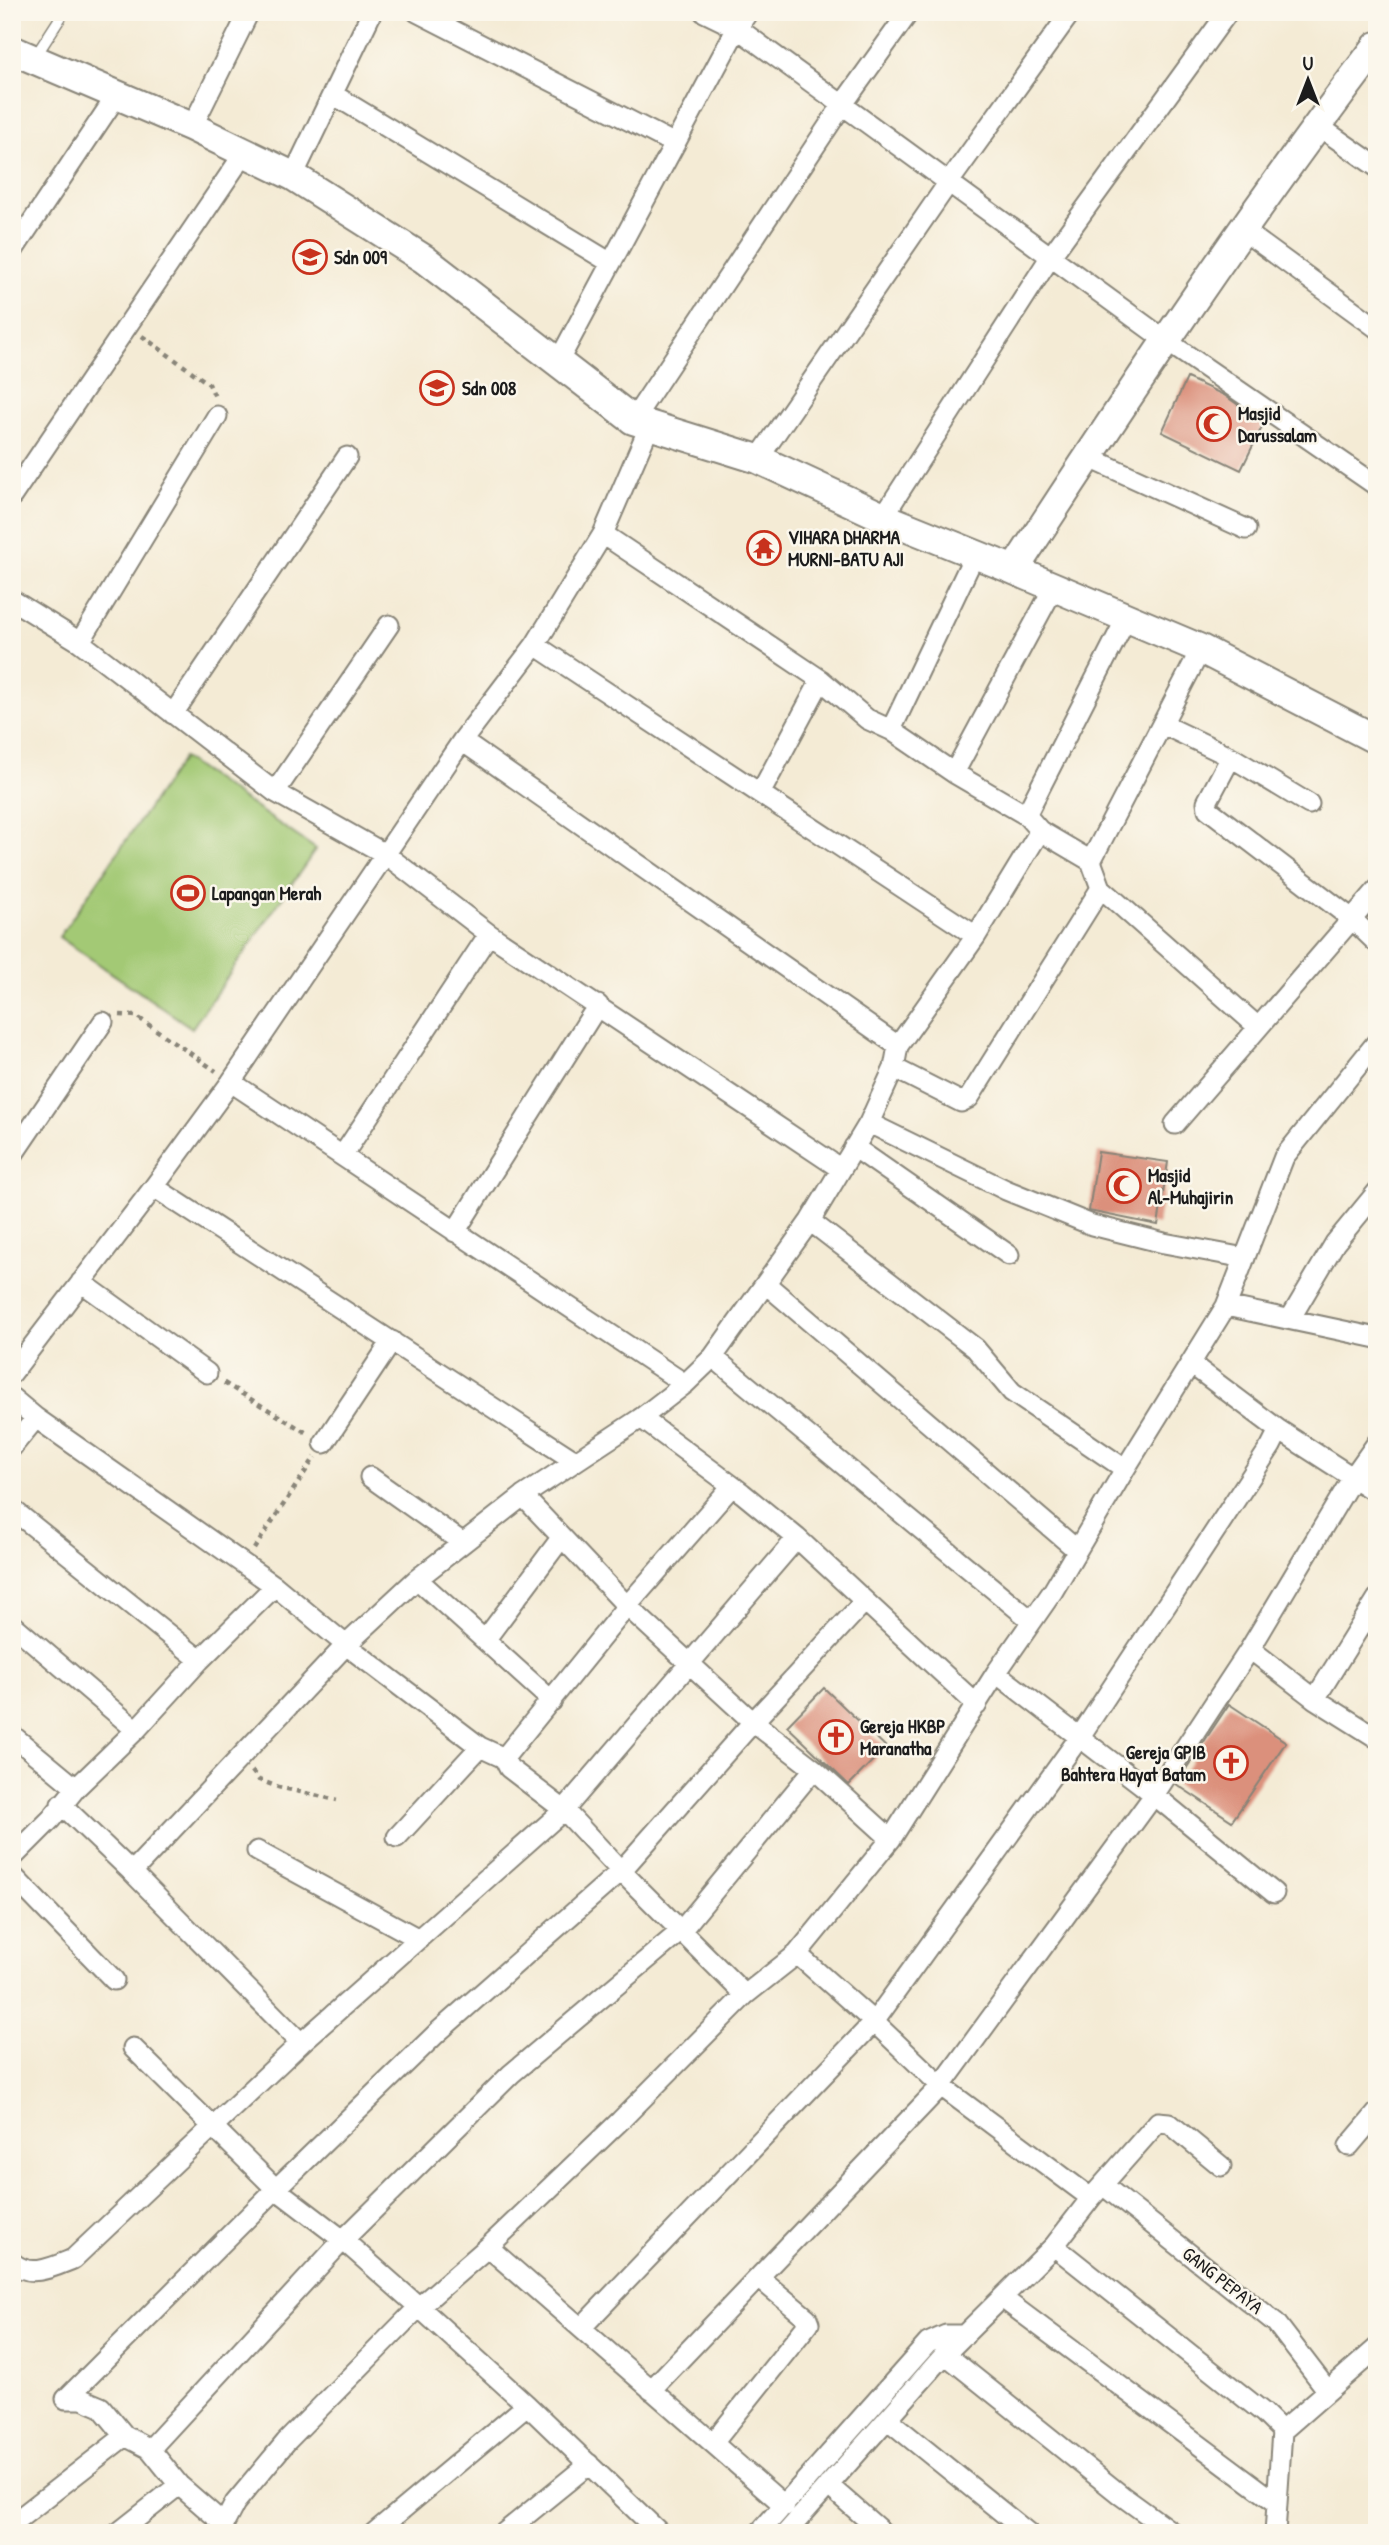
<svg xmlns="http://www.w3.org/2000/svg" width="1389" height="2545" font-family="'Patrick Hand',sans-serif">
<rect width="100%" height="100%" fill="#fbf7ec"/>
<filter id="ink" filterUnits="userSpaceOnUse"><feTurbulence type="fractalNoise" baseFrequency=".0143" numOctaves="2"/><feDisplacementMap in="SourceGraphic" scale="14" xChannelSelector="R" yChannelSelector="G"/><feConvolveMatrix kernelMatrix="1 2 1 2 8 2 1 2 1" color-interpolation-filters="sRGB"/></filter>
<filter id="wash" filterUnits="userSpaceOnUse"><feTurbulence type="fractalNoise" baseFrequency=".00686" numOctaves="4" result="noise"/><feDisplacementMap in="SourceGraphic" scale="28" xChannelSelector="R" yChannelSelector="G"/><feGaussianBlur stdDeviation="1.57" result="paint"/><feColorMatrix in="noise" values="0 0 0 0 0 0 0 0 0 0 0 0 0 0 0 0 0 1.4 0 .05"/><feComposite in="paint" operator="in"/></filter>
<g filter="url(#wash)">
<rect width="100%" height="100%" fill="#f4ebd5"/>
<!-- green -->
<path fill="#a3c974" stroke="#607248" stroke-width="2" d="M183,758L316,849L192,1028L59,937Z"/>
<g id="blocks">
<!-- building -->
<path fill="#db907c" d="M1187,378L1224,395L1264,423L1241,470L1162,432Z
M1098,1152L1168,1162L1158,1225L1089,1211Z
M824,1688L886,1747L849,1785L787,1726Z
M1229,1704L1286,1742L1232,1821L1176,1784Z"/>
</g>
</g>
<g filter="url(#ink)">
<use href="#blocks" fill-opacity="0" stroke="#888478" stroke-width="2"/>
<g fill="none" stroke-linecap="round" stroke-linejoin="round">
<!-- lane casing -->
<g stroke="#888478" stroke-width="13">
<path id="lane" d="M35,57L64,12"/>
</g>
<!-- street casing -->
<g stroke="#888478" stroke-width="23">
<path id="street" d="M417,12L675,144
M704,12L737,28L1165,340L1377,486
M334,95L611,263
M1317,125L1377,167
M192,127L249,12
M293,176L372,12
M1244,231L1377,328
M12,252L117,95
M558,362L737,28L748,12
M633,420L843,104L909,12
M1088,457L1246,529
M758,459L949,182L1071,12
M12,496L245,152
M883,517L1051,256L1228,12
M603,534L821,680L867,719L891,730L954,773L1026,815L1040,831L1091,861L1101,888L969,1098L961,1102L894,1068
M12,600L80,642L275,792L385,854L489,934L841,1169
M80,642L217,416
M535,645L976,936
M173,714L347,457
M1162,724L1231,757L1207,802L1208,809L1352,919L1377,943
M891,730L975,554
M462,741L898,1046
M1231,757L1309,804
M954,773L1054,587
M275,792L389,625
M761,792L821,680
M1026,815L1127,617
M1091,861L1201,649
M1101,888L1258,1027
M231,1082L685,1384
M869,1123L1006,1190L1092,1225L1164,1243L1245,1258
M1175,1124L1377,890
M854,1147L1009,1255
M343,1155L489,934
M12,1156L103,1022
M154,1187L575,1461
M810,1221L975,1348L1012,1392L1125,1469
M455,1232L598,1005
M81,1282L207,1373
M766,1284L1077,1550
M1226,1306L1377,1338
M1290,1319L1335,1243L1377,1192
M713,1357L1032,1621
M1191,1364L1279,1430L1377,1493
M12,1373L154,1187L231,1082L462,741L535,645L603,534L650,425
M12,1398L36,1418L275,1586L346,1645L480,1747L504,1758L509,1768L564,1810L621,1871L745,1995
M641,1418L742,1493L797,1538L977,1705
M324,1443L392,1341
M1377,1443L1353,1477L1250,1649L1315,1699L1377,1738
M12,1447L36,1418
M370,1477L463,1543
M523,1496L627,1606L753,1722L814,1769L891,1839
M12,1509L200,1660
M417,1579L552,1701
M12,1624L136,1730
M485,1640L562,1537
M996,1673L1142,1785L1274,1893
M1315,1699L1377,1599
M12,1735L76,1788
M504,1758L627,1606L732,1486
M61,1804L132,1872L301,2043
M397,1837L480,1747
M257,1851L419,1939
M12,1858L51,1819L76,1788L136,1730L200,1660L275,1586
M132,1872L346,1645L417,1579L523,1496L641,1418L685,1384L713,1357L810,1221L869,1123L894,1068L898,1046L976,936L1040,831
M12,1875L114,1980
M797,1954L874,2022L941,2086L1091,2198
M133,2048L276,2189L343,2240L419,2307L527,2405L660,2533
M1349,2146L1377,2113
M1103,2185L1276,2323L1328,2391
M1054,2246L1264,2413L1282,2431L1275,2533
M488,2247L785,2506
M12,2262C30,2279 53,2267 73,2259L301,2043L564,1810L797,1538
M1002,2298L1277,2503
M581,2328L874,2022L1079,1738L1271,1446L1279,1430
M945,2354L1122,2496L1173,2533
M651,2390L941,2086L1154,1795L1250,1649
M66,2399L276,2189L438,2032L621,1871L753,1722L864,1602
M66,2399H82L101,2407L125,2436L150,2449L179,2485L224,2524
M887,2419L1028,2533
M1282,2431L1377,2348
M713,2443L809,2323L807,2318L759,2278
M150,2449L343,2240L511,2074L681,1931L814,1769
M828,2485L883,2533
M12,2524L125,2436
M118,2533L179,2485
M224,2533V2524L235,2503L286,2442L419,2307L488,2247L620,2121L745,1995L797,1954L891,1839L996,1673L1053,1591L1125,1469L1226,1306L1284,1157L1377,1042
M374,2533L527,2405
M504,2533L589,2464
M759,2533L928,2343L946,2335H965
M786,2533L945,2354L1054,2246L1091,2198L1158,2122L1169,2123L1221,2166"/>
</g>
<!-- secondary casing -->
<g stroke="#888478" stroke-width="32">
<path id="secondary" d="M12,50L192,127L293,176L424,259L633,420L758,459L883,517L1014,570C1130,392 1248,215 1377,46
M1014,570L1201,649L1377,740"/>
</g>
<!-- path -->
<path stroke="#888478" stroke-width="4.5" stroke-dasharray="5 5" stroke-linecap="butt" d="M142,336L209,384L215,397
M120,1015L136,1016L216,1071
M224,1383L307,1433
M254,1549L315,1457
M252,1771L259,1780L278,1787L337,1800"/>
<!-- lane -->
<use href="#lane" stroke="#fff" stroke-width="10"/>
<!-- street -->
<use href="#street" stroke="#fff" stroke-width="19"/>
<!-- secondary -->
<use href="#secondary" stroke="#fff" stroke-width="28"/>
</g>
</g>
<!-- icons -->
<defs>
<g id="school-ring" transform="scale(1.75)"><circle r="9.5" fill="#fbf7ec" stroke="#c8321e" stroke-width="1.5"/><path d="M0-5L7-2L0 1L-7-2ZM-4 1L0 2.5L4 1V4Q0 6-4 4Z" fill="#c8321e"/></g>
<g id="mosque-ring" transform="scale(1.75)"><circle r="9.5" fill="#fbf7ec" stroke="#c8321e" stroke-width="1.5"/><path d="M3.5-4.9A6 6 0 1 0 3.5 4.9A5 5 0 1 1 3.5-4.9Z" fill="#c8321e"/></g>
<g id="temple-ring" transform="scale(1.75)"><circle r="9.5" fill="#fbf7ec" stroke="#c8321e" stroke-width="1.5"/><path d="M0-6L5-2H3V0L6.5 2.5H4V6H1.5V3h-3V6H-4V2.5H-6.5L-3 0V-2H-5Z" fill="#c8321e"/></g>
<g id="stadium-ring" transform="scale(1.75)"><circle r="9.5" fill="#fbf7ec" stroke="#c8321e" stroke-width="1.5"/><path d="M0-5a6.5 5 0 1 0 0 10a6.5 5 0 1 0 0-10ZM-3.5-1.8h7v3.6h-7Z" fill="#c8321e"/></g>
<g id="church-ring" transform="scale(1.75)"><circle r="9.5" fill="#fbf7ec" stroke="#c8321e" stroke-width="1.5"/><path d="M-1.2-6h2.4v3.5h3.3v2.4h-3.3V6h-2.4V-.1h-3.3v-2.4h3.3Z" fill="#c8321e"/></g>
</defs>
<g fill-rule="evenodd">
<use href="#school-ring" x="310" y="257"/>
<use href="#school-ring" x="437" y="388"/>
<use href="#mosque-ring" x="1214" y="424"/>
<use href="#temple-ring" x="764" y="548"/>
<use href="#stadium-ring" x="188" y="893"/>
<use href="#mosque-ring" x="1124" y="1186"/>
<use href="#church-ring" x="836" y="1737"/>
<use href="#church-ring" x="1231" y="1763"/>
</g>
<g text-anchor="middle" stroke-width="5" stroke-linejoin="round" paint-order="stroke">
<!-- poi labels -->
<g font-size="19" font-weight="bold" fill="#1c1c1c" stroke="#fbf7ec" text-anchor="start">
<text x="334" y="264">Sdn 009</text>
<text x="462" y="395">Sdn 008</text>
<text x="1238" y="420">Masjid<tspan x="1238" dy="22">Darussalam</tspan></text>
<text x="788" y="544">VIHARA DHARMA<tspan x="788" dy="22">MURNI-BATU AJI</tspan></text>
<text x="212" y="900">Lapangan Merah</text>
<text x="1148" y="1182">Masjid<tspan x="1148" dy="22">Al-Muhajirin</tspan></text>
<text x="860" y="1733">Gereja HKBP<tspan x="860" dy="22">Maranatha</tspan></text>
<text x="1206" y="1759" text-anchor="end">Gereja GPIB<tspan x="1206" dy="22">Bahtera Hayat Batam</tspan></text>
</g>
<!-- street labels -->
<g font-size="19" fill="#1c1c1c" stroke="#fbf7ec">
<text transform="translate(1223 2280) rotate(38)" y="7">GANG PEPAYA</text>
</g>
</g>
<!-- margin -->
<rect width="1389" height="2545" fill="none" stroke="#fbf7ec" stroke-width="42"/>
<!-- north arrow -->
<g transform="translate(1308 80)" stroke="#fbf7ec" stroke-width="5" paint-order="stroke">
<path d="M0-5L12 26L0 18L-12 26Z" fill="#1c1c1c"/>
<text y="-10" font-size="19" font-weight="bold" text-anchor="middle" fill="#1c1c1c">U</text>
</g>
</svg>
